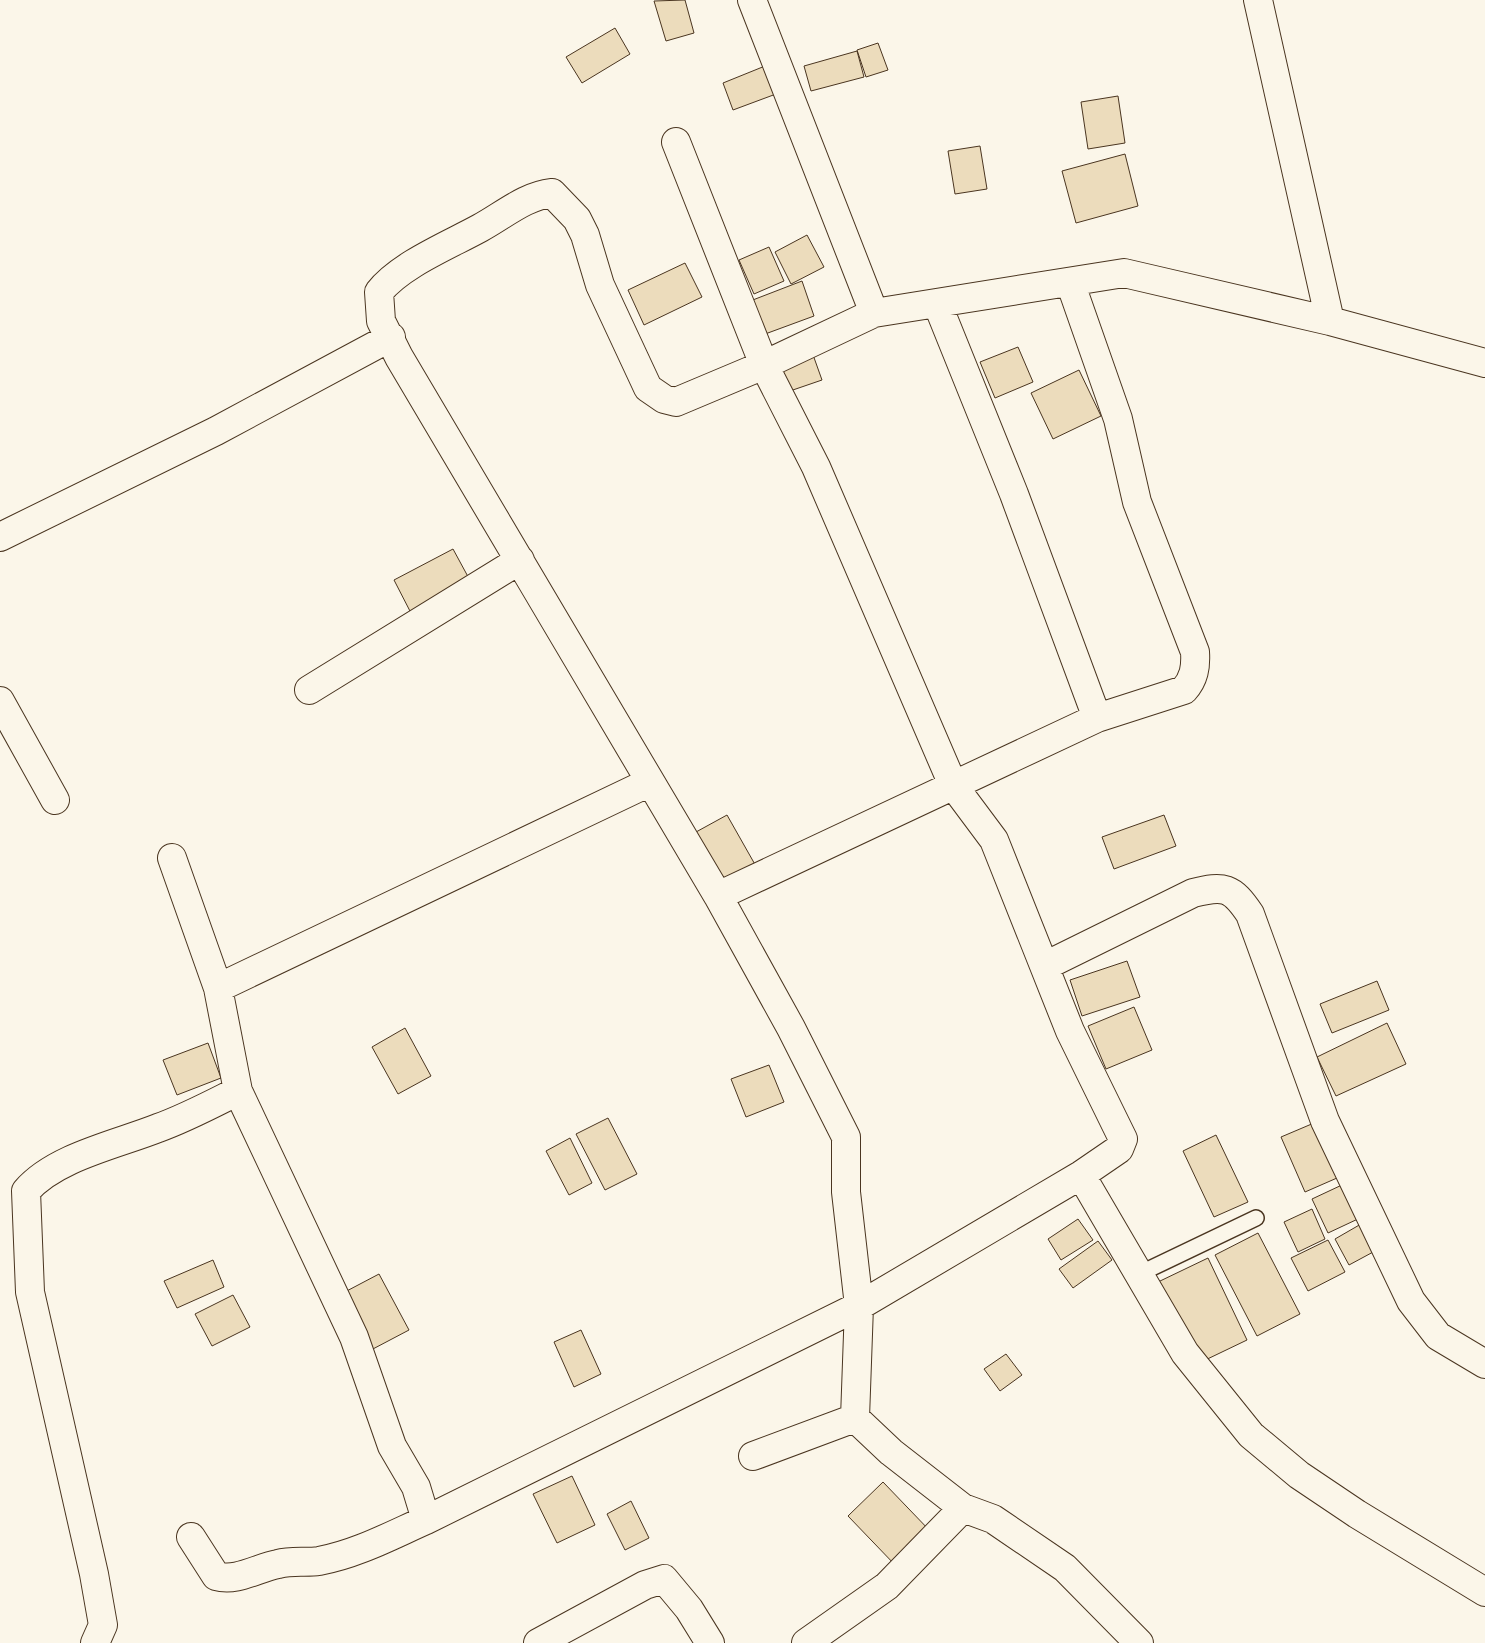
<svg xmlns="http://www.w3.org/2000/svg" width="1485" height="1643" font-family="Poppins,sans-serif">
<rect width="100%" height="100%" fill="#fbf6e9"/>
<!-- building -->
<path fill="#ecdcbc" stroke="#4a3520" d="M685,0L694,33L666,41L654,1Z
M615,28L630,54L582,83L566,57Z
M878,43L888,70L866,77L857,50Z
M857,51L864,77L811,91L804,66Z
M765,66L776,94L733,110L723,83Z
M1118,96L1125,143L1088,149L1081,102Z
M980,146L987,189L955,194L948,151Z
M1125,154L1138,206L1076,223L1062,171Z
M807,235L824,267L791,284L775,252Z
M769,247L784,281L754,294L739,260Z
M685,263L702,297L644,325L628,290Z
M802,281L814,316L757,337L745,303Z
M1018,347L1033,382L995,398L980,362Z
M812,352L822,380L787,392L777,364Z
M1079,370L1101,416L1053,439L1031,393Z
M453,549L472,584L412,615L394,580Z
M727,815L757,868L726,885L696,832Z
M1164,815L1176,846L1114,869L1102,837Z
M1127,961L1140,997L1082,1016L1070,980Z
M1377,981L1389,1010L1332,1033L1320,1004Z
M1134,1007L1152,1050L1106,1069L1088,1026Z
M1387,1023L1406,1064L1336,1096L1317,1057Z
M405,1028L431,1076L398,1094L372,1047Z
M208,1043L221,1078L177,1095L163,1060Z
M769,1065L784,1102L746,1117L731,1079Z
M608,1118L637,1174L605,1190L576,1134Z
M1314,1123L1337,1178L1305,1192L1281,1137Z
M1216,1135L1248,1202L1214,1217L1183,1151Z
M570,1138L592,1183L569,1195L546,1151Z
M1344,1184L1360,1218L1328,1233L1312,1199Z
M1312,1209L1325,1239L1298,1252L1284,1222Z
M1078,1219L1093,1240L1061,1260L1048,1239Z
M1361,1224L1375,1251L1349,1265L1335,1239Z
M1258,1233L1300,1314L1257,1336L1215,1255Z
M1328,1240L1345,1272L1308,1291L1291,1258Z
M1098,1241L1112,1260L1073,1288L1059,1269Z
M1208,1258L1247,1340L1197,1364L1158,1282Z
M213,1260L224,1287L177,1308L164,1281Z
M379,1274L409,1330L371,1350L341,1294Z
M233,1295L250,1327L212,1346L195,1314Z
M581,1330L601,1374L574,1387L554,1342Z
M1006,1354L1022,1375L1000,1391L984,1369Z
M572,1476L595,1525L557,1543L533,1494Z
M883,1482L932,1533L897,1567L848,1516Z
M631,1501L649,1538L625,1550L607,1514Z"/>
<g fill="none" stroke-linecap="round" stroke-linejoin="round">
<!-- lane casing -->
<g stroke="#4a3520" stroke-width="18">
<path id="lane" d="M1139,1274L1256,1218"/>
</g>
<!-- street casing -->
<g stroke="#4a3520" stroke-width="30">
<path id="street" d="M752,0L874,313
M1258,0L1330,321
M937,303L1014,494L1097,718
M0,537L216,431L391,337
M309,690L520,560
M0,701L55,800
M172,858L218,988L238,1091L354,1337L392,1446L416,1487L426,1520
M718,896L1097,718L1184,690C1194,679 1196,667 1195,652L1137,502L1118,419L1070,282
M1045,966L1193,893C1224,885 1232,887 1250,914L1325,1121L1411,1301L1438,1336L1485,1364
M218,988L650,782
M1081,1175L1185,1353L1251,1435L1299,1475L1357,1514L1485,1592
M753,1456L855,1418
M191,1537L216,1576C237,1582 257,1568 278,1564C292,1560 306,1563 319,1561C357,1554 392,1535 426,1520L859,1306L1081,1175L1119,1149L1123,1139L1070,1031L994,840L953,785L816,467L764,365L676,142
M95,1643L103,1625L94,1574L30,1292L26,1191C55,1157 118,1144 158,1128C186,1118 212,1104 238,1091
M538,1643L645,1585L664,1579L689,1609L710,1643
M806,1643L887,1586L963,1508
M1139,1643L1065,1568L993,1519L963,1508L891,1452L855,1418L859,1306L846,1192V1137L791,1028L718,896L399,357L381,321L379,292C400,265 449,245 480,228C504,215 525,196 552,193L577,219L585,235L600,285L648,388L664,399L676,402L764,365L874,313L1124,273L1330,321L1485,363"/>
</g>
<!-- lane -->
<use href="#lane" stroke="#fbf6e9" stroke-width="15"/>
<!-- street -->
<use href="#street" stroke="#fbf6e9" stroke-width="28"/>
</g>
</svg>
